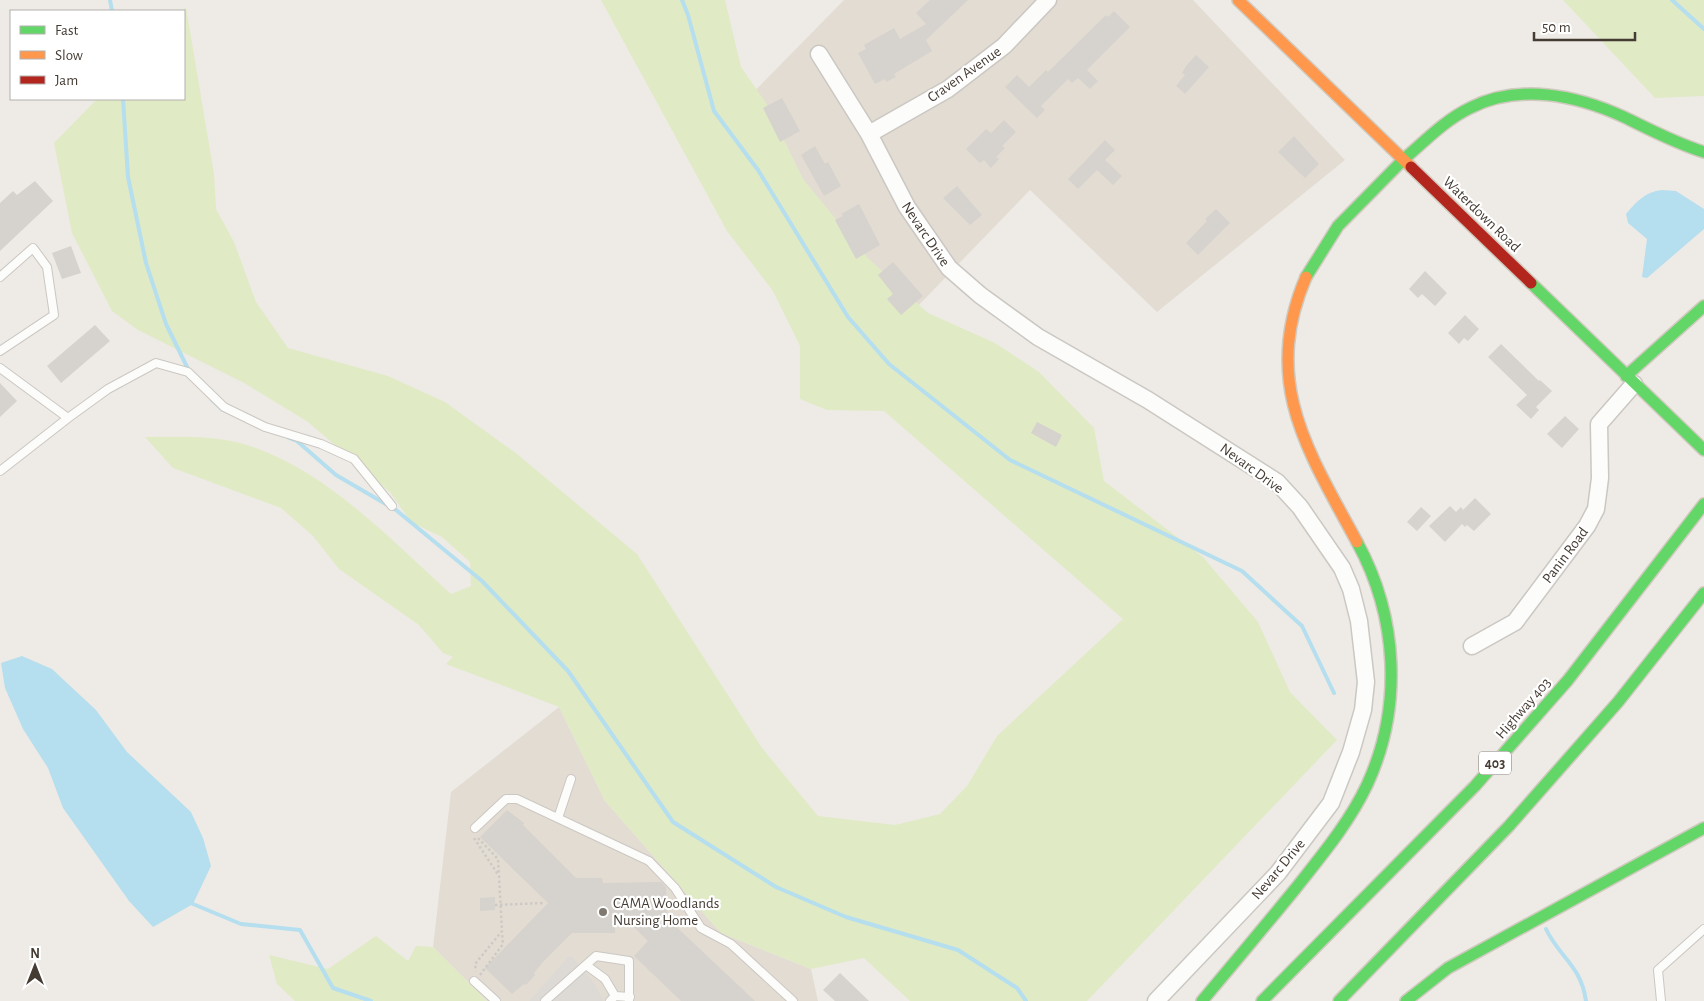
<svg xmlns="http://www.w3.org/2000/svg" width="1704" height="1001" font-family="'Alegreya Sans',sans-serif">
<rect width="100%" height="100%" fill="#eeebe6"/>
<!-- residential -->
<path fill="#e3dcd3" d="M844,0H1193L1345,160L1157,312L1030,190L888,337L738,108Z
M559,707L605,801L721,933L811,969L818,1001H487L433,947L451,792Z"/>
<!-- green -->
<path fill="#e0eac5" d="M601,0H725L741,67L766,103L803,179L868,258L928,313L995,343L1039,372L1094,428L1104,481L1203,557L1258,622L1290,692L1337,740L1087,1001H910L864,958L811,969L721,933L605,801L559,707L446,664L453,657L443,653L419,625L339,569L313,536L281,508L173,468L145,437C179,437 217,435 250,446C328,472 391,540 451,594L471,586L470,562L442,537L411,522L390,492L308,422L246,384L138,330L112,311L72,233L54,143L97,99H184V11H182L186,7L214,174L216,209L234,242L256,302L288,348L388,376L445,402L517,454L637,554L762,748L818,816L895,825L940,814L967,786L997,736L1123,619L884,411L827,410L800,399V346L773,291L727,231Z
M1563,0H1704V96L1655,98Z
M376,936L408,961L416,946L433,947L487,1001H295L277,984L269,955L328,969Z"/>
<!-- parking -->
<path fill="#dddad6" d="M570,955L595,984L603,1001H529Z"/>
<!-- water -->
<path fill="#b5deee" d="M1662,190L1676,191L1704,209V229L1647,278L1642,277L1647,239L1628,223L1626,214C1637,201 1645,192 1662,190Z
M22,656L52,669L96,710L127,752L191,812L203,838L211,866L193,904L153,927L129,901L63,808L48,768L23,729L5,688L1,663Z"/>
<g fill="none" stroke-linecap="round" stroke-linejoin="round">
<!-- stream -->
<path stroke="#b5deee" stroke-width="4" d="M110,0L112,11
M682,0L688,15L714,111L758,170L848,317L889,364L1010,460L1242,571L1302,626L1334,693
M1672,0L1704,29
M123,99L128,177L146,263L166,324L189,371
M212,400L223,410
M289,438L297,441L336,475L396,510L482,581L568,671L673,822L776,887L846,917L958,950L1017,988L1026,1001
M193,904L241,924L300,930L333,988L371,1001
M1546,929C1559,957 1581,965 1586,1001"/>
</g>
<!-- building -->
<path fill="#d6d2cd" d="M930,0H968L926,40L932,51L894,74L896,77L886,82L885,79L875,84L858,53L866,49L864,45L894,28L900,39L926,24L916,13Z
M1114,11L1130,27L1087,70L1098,81L1090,89L1078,78L1072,83L1068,79L1041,106L1045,110L1037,118L1005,87L1017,75L1029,87L1046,70L1048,72L1106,15L1108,17Z
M1196,55L1209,67L1185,94L1176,86L1185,75L1182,73L1186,66Z
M782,98L800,131L780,142L763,108Z
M1004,120L1016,132L1002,146L1005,148L996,157L999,159L991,168L984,160L980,163L966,149L986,129L991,133Z
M1294,136L1319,164L1305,178L1278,152Z
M1105,140L1115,150L1105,160L1122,176L1113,185L1097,170L1078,189L1068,179Z
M815,146L825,164L828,162L841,186L824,196L801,155Z
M35,181L53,201L0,251V203L13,191L17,195Z
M957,186L982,215L970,225L943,198Z
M859,204L880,245L856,259L835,220L843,216L841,214Z
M1216,209L1230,223L1198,255L1186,243L1207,221L1205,219Z
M71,246L81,273L62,279L52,253Z
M893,262L923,296L901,315L887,299L893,294L878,275Z
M1425,271L1447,293L1435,306L1422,294L1418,298L1409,289Z
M1465,315L1479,329L1468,341L1464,338L1459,344L1448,333Z
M95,325L110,341L61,383L47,366Z
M1501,344L1539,381L1540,380L1552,391L1536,407L1539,410L1531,419L1516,405L1527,395L1488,357Z
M0,383L17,401L0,417Z
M1565,416L1579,429L1562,448L1547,434Z
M1037,422L1062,435L1056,447L1031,433Z
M1475,498L1491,514L1474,531L1467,525L1465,527L1462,524L1445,542L1429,526L1450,506L1456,512L1461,507L1463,510Z
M1421,507L1431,516L1417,531L1407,522Z
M507,810L524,823L523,825L576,878H602L603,883L661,882L666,887L667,918L755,1001H681L634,956L648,941L633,926H615V933H572L542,963L534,973L535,975L526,985L524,984L512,994L485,968L548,903L480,837Z
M495,897V910L480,911V898Z
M840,973L869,1001H835L823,990Z"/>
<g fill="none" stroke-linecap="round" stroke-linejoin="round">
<!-- lane casing -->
<g stroke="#cbc7c2" stroke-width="10">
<path id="lane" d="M0,277L33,248L47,267L54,315L0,351
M0,368L68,418L0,471
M68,418L108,389L156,363L188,372L224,407L265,427L321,444L354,459L392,506
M558,818L571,779
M475,828L506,799H517L649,861L675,888L701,928L731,944L793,1001
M586,965L605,979L615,996
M474,981L496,1001
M545,1001L596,956L629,961V1001
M610,1001L615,996L630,997
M1661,1001L1658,970L1704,929"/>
</g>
<!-- street casing -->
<g stroke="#cbc7c2" stroke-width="19">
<path id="street" d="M819,54L869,134L907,207L949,268L980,295L1038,337L1148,400L1277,482L1300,507L1342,568L1351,589L1359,621L1366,682L1363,710L1351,752L1331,803L1278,873L1156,1001
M869,134L948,89L1004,46L1048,0
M1472,646L1515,622L1587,526L1596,509L1600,478L1599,424L1634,384"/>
</g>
<!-- fast casing -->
<g stroke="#d0c9be" stroke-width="14">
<path id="fast" d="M1404,159C1425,141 1445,120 1470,108C1519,83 1576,95 1624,117C1651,130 1675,143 1704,152
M1306,277L1338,226L1404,159
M1531,283L1704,450
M1626,376L1704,306
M1202,1001C1234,963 1265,926 1296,888C1322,855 1349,823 1367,785C1403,707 1398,617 1357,542
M1262,1001L1475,786L1568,680L1704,504
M1339,1001L1509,826L1618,702L1704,593
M1406,1001L1448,968L1704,828"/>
</g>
<!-- slow casing -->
<g stroke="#d0c9be" stroke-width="14">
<path id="slow" d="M1238,0L1411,167
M1306,277C1261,382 1308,451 1357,542"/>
</g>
<!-- jam casing -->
<g stroke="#d0c9be" stroke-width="14">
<path id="jam" d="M1411,167L1531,283"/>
</g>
<!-- path -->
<path stroke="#cdcac6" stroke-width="2.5" stroke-dasharray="2.5 2.5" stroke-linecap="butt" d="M474,838L499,876L502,931L475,964L476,971
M478,838L498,859L499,875
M495,905L543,903
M480,975L503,944L502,933"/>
<!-- lane -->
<use href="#lane" stroke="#fcfcfb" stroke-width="8"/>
<!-- street -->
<use href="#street" stroke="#fcfcfb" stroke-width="16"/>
<!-- fast -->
<use href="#fast" stroke="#63d668" stroke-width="11"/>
<!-- slow -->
<use href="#slow" stroke="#ff974d" stroke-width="11"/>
<!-- jam -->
<use href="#jam" stroke="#b3261e" stroke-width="11"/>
</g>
<!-- markers -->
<circle fill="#807972" stroke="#fff" stroke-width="2" cx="603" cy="912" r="5"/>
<g text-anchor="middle" stroke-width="4.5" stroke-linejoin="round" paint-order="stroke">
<!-- shield labels -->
<rect fill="#fff" stroke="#7c7670" stroke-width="1" x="1479" y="751.5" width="32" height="23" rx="4"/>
<g font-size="14" font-weight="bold" fill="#443b33">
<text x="1495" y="768">403</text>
</g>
<!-- street labels -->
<g font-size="15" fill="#443b33" stroke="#fff">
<text transform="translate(964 74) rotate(-35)" y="5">Craven Avenue</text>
<text transform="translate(1482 214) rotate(44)" y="5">Waterdown Road</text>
<text transform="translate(926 234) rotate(56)" y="5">Nevarc Drive</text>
<text transform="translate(1252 468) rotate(36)" y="5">Nevarc Drive</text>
<text transform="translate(1565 555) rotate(-53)" y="5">Panin Road</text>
<text transform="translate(1523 708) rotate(-49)" y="5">Highway 403</text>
<text transform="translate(1278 869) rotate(-50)" y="5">Nevarc Drive</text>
</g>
<!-- poi labels -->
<g font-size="15" fill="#443b33" stroke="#fff" text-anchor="start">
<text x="613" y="908">CAMA Woodlands<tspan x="613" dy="17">Nursing Home</tspan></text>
</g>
</g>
<!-- legend -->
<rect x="10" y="10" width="175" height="90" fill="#ffffff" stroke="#b4b1ad"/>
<rect x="20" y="26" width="25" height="8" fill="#63d668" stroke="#b4b1ad"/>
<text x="55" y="35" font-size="15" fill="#443b33">Fast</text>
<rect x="20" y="51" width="25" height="8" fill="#ff974d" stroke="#b4b1ad"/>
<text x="55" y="60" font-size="15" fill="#443b33">Slow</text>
<rect x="20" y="76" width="25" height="8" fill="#b3261e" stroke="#b4b1ad"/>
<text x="55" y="85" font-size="15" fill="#443b33">Jam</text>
<!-- north arrow -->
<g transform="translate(35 966)" stroke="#ffffff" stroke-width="4" paint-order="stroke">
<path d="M0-4L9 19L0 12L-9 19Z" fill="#443b33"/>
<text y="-8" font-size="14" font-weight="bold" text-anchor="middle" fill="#443b33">N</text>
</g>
<!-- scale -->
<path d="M1534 32v8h101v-8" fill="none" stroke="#443b33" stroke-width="2.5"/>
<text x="1542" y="32" font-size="15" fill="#443b33" stroke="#ffffff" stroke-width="4" paint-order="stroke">50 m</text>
</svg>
